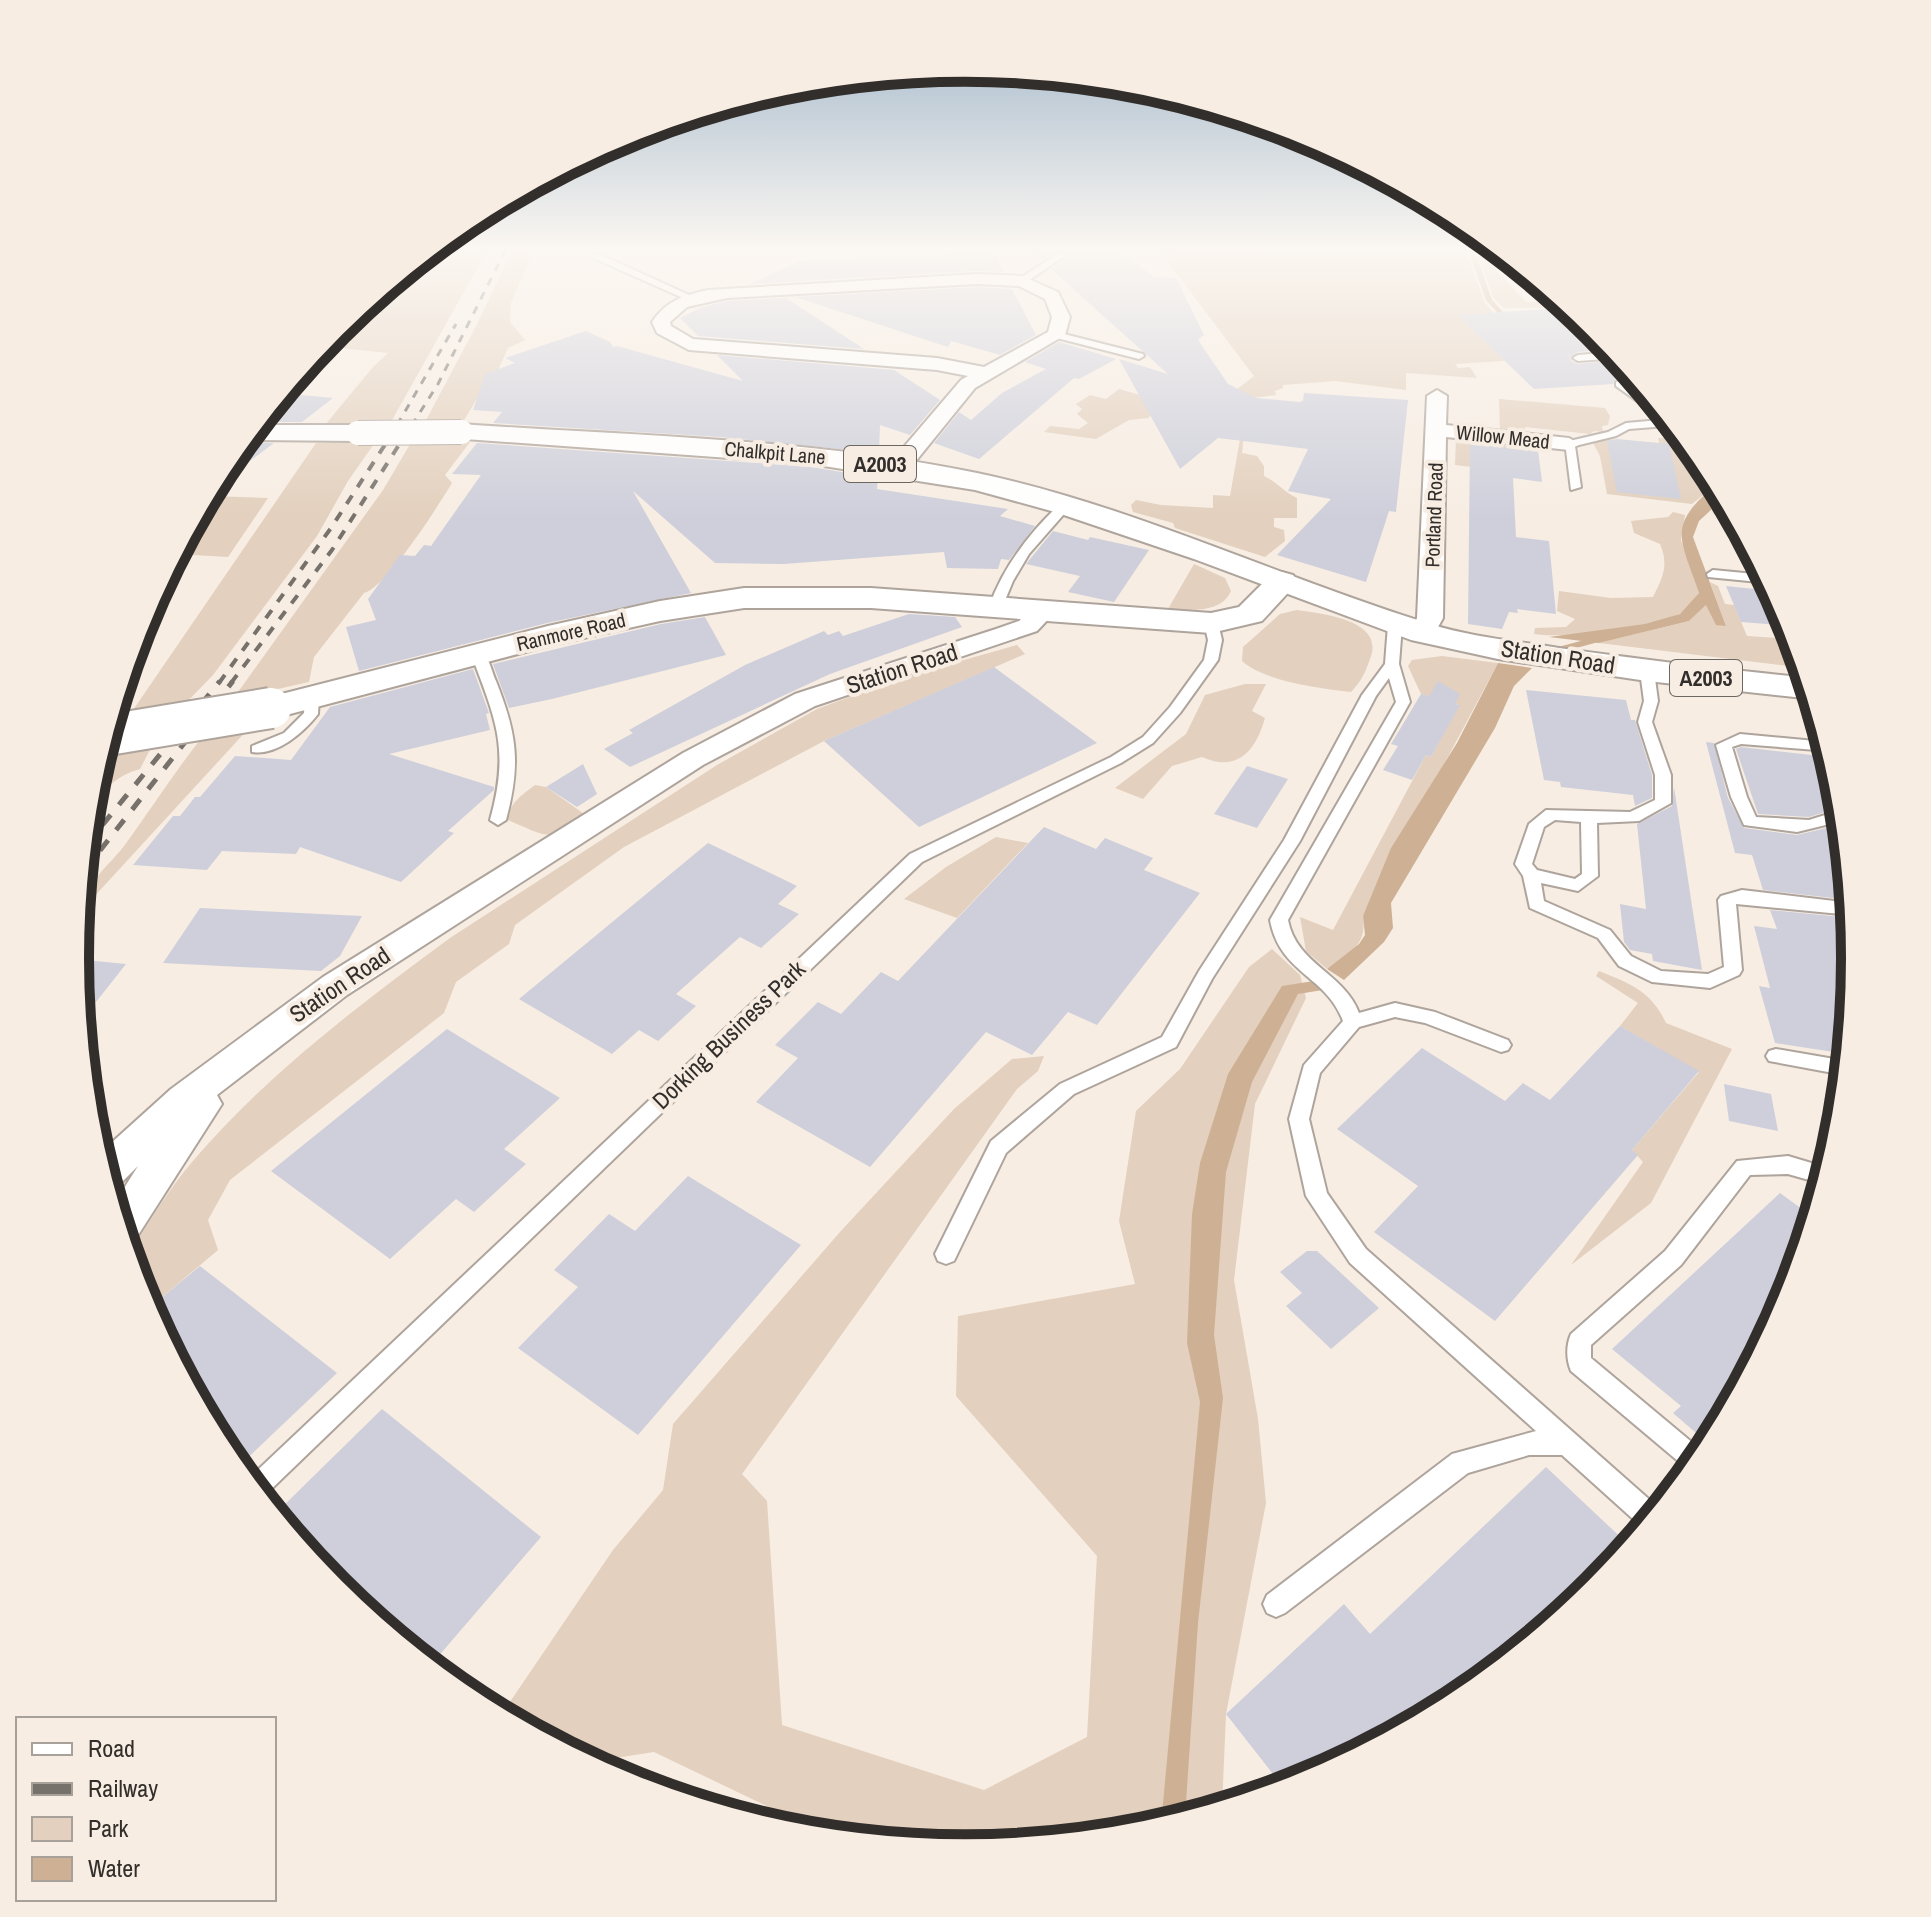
<svg xmlns="http://www.w3.org/2000/svg" width="1931" height="1917" font-family="'Archivo Narrow',sans-serif">
<rect width="100%" height="100%" fill="#f7ede3"/>
<!-- green -->
<path fill="#e3d0be" d="M433,249H488L391,422L325,425L373,367L388,353L322,346L336,328Z
M513,249H534L511,303L510,322L525,340L508,348L494,379L482,383L479,395L463,422H425L473,332Z
M1158,249H1465L1485,303L1501,322L1581,356L1455,364L1458,368L1470,367L1477,378L1406,373V390L1335,381L1283,385V388L1275,391L1276,395L1253,398L1247,408L1242,453L1257,456L1264,466V476C1277,482 1284,492 1297,498V518H1274V527L1284,530L1285,541L1265,557L1175,528L1173,523L1133,512L1131,505L1136,500L1161,505L1213,508V495L1230,496L1240,439L1161,408L1148,418L1129,420L1096,439L1044,432L1050,426L1079,429L1088,423L1077,414L1082,409L1076,404L1090,395L1106,399L1119,389L1154,399L1236,390L1254,376L1165,258L1181,255L1163,256Z
M1476,249L1526,302L1561,301L1569,307L1504,308L1493,297Z
M1499,399L1605,408L1610,416L1608,425L1602,426L1603,432L1594,431L1590,434L1525,427L1526,436L1500,433Z
M1464,438L1537,445L1540,475L1455,465L1456,439Z
M1658,438H1685L1706,464L1717,484L1692,504L1607,494L1600,456L1593,443L1605,439L1659,443Z
M376,441L348,481L317,536L213,675L180,709L131,713L316,443Z
M412,441L470,442L445,475L452,483C438,506 387,587 364,593L314,657L309,682L233,699L383,490Z
M208,496L268,498L228,557L177,554Z
M1673,512L1685,515L1681,540L1699,593C1693,600 1686,612 1677,615C1648,628 1566,639 1534,634L1535,628L1566,627L1575,619L1557,611L1559,591L1611,598L1653,597C1663,577 1669,565 1660,544L1634,533L1631,521L1668,517Z
M1194,564L1225,578L1231,591C1221,614 1189,610 1168,609Z
M1710,582L1718,586L1725,604L1734,605L1747,636L1777,638L1772,624L1791,626L1804,668L1599,643L1689,621L1707,604L1726,626Z
M1297,610C1323,614 1386,620 1370,659C1365,673 1361,682 1351,692C1319,688 1266,682 1242,661L1243,647L1280,614Z
M1017,645L1025,654L824,741L624,847L515,925L509,944L456,982L444,1013L230,1180L208,1220L218,1250L148,1309L129,1253C149,1223 168,1190 192,1162C265,1076 359,1005 450,938L717,765L817,709L904,677Z
M1442,656L1498,663L1363,916C1367,947 1349,952 1327,969L1306,951L1300,917L1333,930L1426,755L1431,757L1459,705L1421,694L1408,666L1412,660Z
M1245,684H1266L1252,711L1265,718C1256,750 1238,773 1202,757L1172,766L1143,799L1115,788L1186,734L1205,695Z
M250,727L80,912C82,884 111,865 127,842C153,806 176,770 203,736Z
M153,744L140,769C118,775 105,788 90,805L92,784L103,750Z
M535,785L546,787L587,816C548,842 550,838 508,820C508,804 523,794 535,785Z
M996,837L1028,843L957,918L904,899L946,867Z
M1272,949L1300,975L1306,998L1255,1104L1234,1280L1258,1419L1266,1503L1226,1714L1222,1807L1139,1832L965,1849L829,1836L654,1752L589,1762L501,1715L613,1550L663,1490L673,1424L840,1232L954,1109L1012,1059L1044,1056L1038,1071L1017,1089L742,1474L767,1501L782,1725L984,1790L1087,1737L1097,1556L956,1396L958,1316L1135,1284L1119,1221L1136,1111L1180,1069L1249,967Z
M1599,971C1631,984 1651,991 1666,1023L1732,1049L1651,1203L1571,1265L1643,1162L1632,1150L1699,1072L1620,1026L1638,1003L1596,976Z"/>
<!-- water -->
<path fill="#ceb195" d="M1717,484L1724,498L1699,521L1693,537L1726,626L1716,625L1706,605L1689,621L1599,643L1549,637L1645,624L1680,614L1699,593C1680,537 1666,526 1717,484Z
M1498,663L1532,668L1514,686L1495,728L1391,903L1393,928L1384,942L1344,980L1327,969L1359,944L1365,935L1363,916L1391,848L1457,743Z
M1320,980L1335,988L1298,994L1252,1082L1226,1172L1214,1335L1223,1398L1198,1623L1185,1818L1161,1825L1200,1402L1187,1343L1192,1214L1200,1163L1228,1074L1282,986Z"/>
<g fill="none" stroke-linecap="round" stroke-linejoin="round">
<!-- stream -->
<path fill="#ceb195" fill-rule="evenodd" d="M1468,249H1474L1492,300L1511,321V323H1507L1486,300Z
M1603,635L1606,636V640L1550,655L1546,652L1547,650Z"/>
</g>
<!-- building -->
<path fill="#cecfdb" d="M1030,249H1116L1154,277L1176,278L1204,335L1198,340L1228,384L1256,398L1299,402L1303,401L1304,393L1408,400L1396,512L1389,511L1366,582L1277,555L1331,499L1288,491L1308,449L1218,438L1180,469L1119,359L1168,374L1051,269L1068,257L1069,253L1057,250L1042,260Z
M994,252L1004,272L977,271L751,284L799,261Z
M977,287L1012,289L1036,335L1000,355L951,341L948,347L795,297Z
M786,298L864,349L698,336L680,318L703,307L727,301Z
M1547,309L1584,335L1600,334L1612,349L1578,352L1570,357L1571,361L1578,364L1621,360L1640,383L1629,384L1619,378L1614,380L1613,384L1534,389L1457,315Z
M586,331L610,342L613,347L617,346L743,381L717,355L894,370L940,400L910,435L880,425L879,453L720,437L493,423L502,412L473,410L485,374L515,363L505,358Z
M1059,342L1116,359L1079,379L1074,378L979,459L934,443L959,412L971,420L1002,393L1046,369L1025,362Z
M282,394H290L333,398L302,422H259Z
M1617,439L1669,444L1681,499L1617,492L1607,441Z
M243,442L274,443L230,476L223,468Z
M477,443L811,467L878,478L877,489L1008,509L1000,516L1035,526L1009,560L1001,559L998,569L947,568L944,552L784,564L715,563L633,491L691,593L547,623L359,671L346,627L376,620L368,599L400,555L415,556L424,545L431,546L481,475L452,474Z
M1470,443L1538,450L1542,482L1513,478L1516,537L1549,541L1556,614L1517,609L1518,613L1509,612L1502,629L1468,624Z
M1053,531L1088,540L1090,537L1149,550L1114,602L1068,592L1080,576L1026,564Z
M1726,586L1774,591L1791,626L1741,622Z
M909,614L955,617L962,627L830,674L630,767L604,749L633,733L629,730L745,665L824,631L828,635L839,631L843,636Z
M705,617L726,655L552,699L509,708L493,664L661,624Z
M994,667L1097,743L919,827L824,741Z
M473,669L489,713L486,714L490,730L389,754L494,787V790L448,831L454,833L401,882L300,847L296,854L222,851L207,870L133,865L173,816H180L195,797H200L235,756L291,760L330,707Z
M1438,681L1460,694L1455,704L1460,705L1431,757L1426,755L1412,780L1383,770L1398,746L1391,744L1421,694L1429,696Z
M1526,690L1626,700L1631,720H1635L1652,775V798L1635,806L1633,795L1561,787L1560,782L1544,780Z
M1706,742L1714,743L1728,798L1744,828L1797,835L1843,824L1850,900L1763,890L1752,855L1735,853Z
M1741,747L1830,757L1839,785L1841,807L1809,817L1758,814L1736,749Z
M583,764L597,794L577,807L546,787Z
M1247,766L1288,779L1257,828L1214,814Z
M1674,787L1692,906L1702,970L1653,961L1652,954L1630,950L1624,942L1620,904L1646,909L1637,824L1672,806Z
M1044,827L1096,849L1105,838L1153,858L1144,870L1200,893L1097,1025L1068,1012L1032,1055L986,1032L870,1167L756,1102L798,1058L775,1045L818,1002L841,1014L881,972L898,981Z
M708,843L797,886L778,904L799,914L761,948L740,937L676,994L696,1006L658,1041L639,1030L612,1054L519,999Z
M200,908L362,916L340,956L321,971L163,963Z
M1770,910L1852,918L1856,959L1847,1054L1775,1043L1759,986L1770,988L1754,926L1777,929Z
M75,959L126,964L81,1021L78,984Z
M1620,1026L1699,1071L1632,1150L1638,1155L1495,1321L1374,1232L1418,1186L1337,1129L1422,1048L1505,1101L1523,1083L1550,1100Z
M447,1029L560,1098L504,1149L526,1164L474,1212L456,1199L390,1259L271,1171Z
M1724,1084L1771,1094L1778,1131L1729,1121Z
M688,1176L801,1245L638,1435L518,1348L578,1287L554,1270L609,1214L635,1231Z
M1780,1193L1813,1217L1788,1300L1710,1445L1673,1413L1681,1406L1612,1349Z
M1307,1251H1317L1379,1308L1331,1349L1286,1306L1302,1293L1280,1272Z
M200,1266L337,1373L237,1468L225,1453L148,1309Z
M382,1409L541,1537L430,1666L336,1588L275,1514Z
M1546,1467L1630,1546L1595,1588L1460,1699L1306,1781L1284,1788L1226,1714L1344,1604L1370,1634Z"/>
<g fill="none" stroke-linecap="round" stroke-linejoin="round">
<!-- lane casing -->
<g stroke="#aea49c" stroke-width="4">
<path id="lane" d="M1059,253L1066,255L1025,283H1019V279Z
M593,254H599L698,299L690,301L593,258Z
M1056,332L1143,354L1144,356L1139,359L1053,337L1051,335Z
M1614,352L1619,358L1578,361L1573,358L1578,355Z
M1620,381L1658,406L1672,423L1667,426L1629,429L1616,436L1575,446L1581,487L1571,490L1565,442L1608,432L1626,423L1660,420L1658,416L1616,386V382Z
M1061,503L1071,506L1029,554L1013,581L1001,610H991L989,607C1003,567 1030,532 1061,503Z
M1713,570L1765,575L1769,583L1708,577L1707,574Z
M1211,619L1218,623L1222,640L1218,660L1180,713L1153,743L1121,763L922,862L262,1498L247,1480L910,854L1111,757L1143,737L1170,707L1204,660L1208,640L1204,623Z
M1395,621L1402,625L1399,664L1410,702L1288,920C1296,964 1344,973 1359,1013L1395,1003L1435,1012L1508,1040L1511,1045L1508,1050L1501,1052L1425,1023L1395,1017L1359,1027L1320,1073L1309,1119L1327,1193L1366,1249L1660,1509L1643,1528L1562,1455H1529L1468,1473L1285,1613L1276,1617L1267,1613L1263,1604L1267,1595L1452,1454L1536,1431L1350,1263L1306,1196L1289,1119L1304,1065L1343,1021C1326,975 1280,974 1270,920L1396,702L1389,678L1376,696L1300,841L1212,979L1176,1047L1074,1094L1006,1153L954,1261L946,1264L938,1261L935,1254L991,1141L1060,1084L1162,1037L1199,971L1284,840L1362,695L1385,664L1388,625Z
M478,650C489,654 491,670 496,681C517,734 521,764 506,820L498,825L490,820C510,749 496,720 471,654Z
M1647,667L1654,671L1658,701L1652,722L1671,775V803L1639,821L1597,823L1598,876L1578,891L1541,883L1544,901L1610,930L1631,956L1661,971L1708,974L1724,967L1718,900L1721,896L1742,890L1851,903V915L1736,904L1742,970L1739,975L1710,988L1652,982L1619,966L1598,938L1530,908L1523,876L1515,864L1529,824L1546,810L1630,812L1655,800V775L1638,722L1644,701L1640,671ZM1555,820L1581,822L1582,874L1575,879L1537,870L1532,864L1544,827Z
M312,693L319,697L318,714C304,732 277,756 252,752V746L284,733L304,713L305,697Z
M1740,734L1826,742L1829,751L1741,744L1732,747L1747,797L1756,817L1809,820L1841,810L1842,821L1797,832L1744,825L1731,797L1716,745Z
M1776,1049L1846,1061L1844,1075L1769,1061L1766,1056L1769,1051Z
M1788,1156L1828,1168L1823,1184L1788,1174L1750,1175L1681,1265L1591,1345V1358L1706,1454L1691,1472L1571,1371C1566,1359 1566,1345 1571,1334L1665,1251L1737,1161Z"/>
</g>
<!-- street casing -->
<g stroke="#aea49c" stroke-width="4">
<path id="street" d="M977,274L1022,276L1058,292L1070,317L1065,335L975,388L907,472L899,474L888,467L891,462L961,380L968,376L937,370L689,350L657,333L652,322C666,301 684,295 708,290ZM977,284L1019,286L1045,299L1052,317L1048,332L984,367L937,358L693,339L671,326L670,322L687,307L727,298Z
M1437,390L1447,396L1446,425L1569,438L1580,444L1569,450L1446,437L1443,618L1432,638H1414L1410,633L1417,618L1427,396Z
M1726,502L1733,515L1716,513L1713,508L1716,503Z
M1043,603L1052,606L1056,611L1037,631L815,706L703,765L347,995L217,1095L222,1104L135,1240L126,1244L114,1204L138,1166L119,1185L109,1188L99,1154L171,1089L323,977L683,753L795,694L996,629L1019,621L1034,606Z"/>
</g>
<!-- secondary casing -->
<g stroke="#aea49c" stroke-width="4">
<path id="secondary" d="M1282,572L1293,575L1298,582L1262,621L1211,633L871,608H744L660,621L552,645L271,719L258,716L253,708L258,700L548,626L660,601L744,588H871L1211,613L1239,607L1271,575Z"/>
</g>
<!-- primary casing -->
<g stroke="#aea49c" stroke-width="4">
<path id="primary" d="M461,424C633,436 808,438 977,473C1134,506 1278,577 1430,624C1471,637 1516,641 1559,648C1642,660 1724,669 1807,678L1813,699L1647,681L1498,659L1411,640L1194,559L1055,512L975,490L811,464L451,438L447,432L451,426Z
M257,425H358L368,427L372,433L368,439L358,441L245,440Z"/>
</g>
<!-- lane -->
<use href="#lane" fill="#fff" fill-rule="evenodd"/>
<!-- street -->
<use href="#street" fill="#fff" fill-rule="evenodd"/>
<!-- secondary -->
<use href="#secondary" fill="#fff" fill-rule="evenodd"/>
<!-- primary -->
<use href="#primary" fill="#fff" fill-rule="evenodd"/>
<!-- rail-far2 -->
<path stroke="#77716b" stroke-width="3" stroke-dasharray="8 8" stroke-linecap="butt" d="M389,439L456,324
M403,439L438,384L506,249"/>
<!-- rail-far1 -->
<path stroke="#77716b" stroke-width="4" stroke-dasharray="10 10" stroke-linecap="butt" d="M219,683L331,528L390,437
M231,683L332,550L404,437"/>
<!-- rail -->
<path stroke="#77716b" stroke-width="5" stroke-dasharray="13 13" stroke-linecap="butt" d="M86,845L220,681
M84,871L233,681"/>
<!-- secondary-bridge casing -->
<g stroke="#aea49c" stroke-width="44" stroke-linecap="butt">
<path id="secondary-bridge" d="M114,734L271,708"/>
</g>
<!-- primary-bridge casing -->
<g stroke="#aea49c" stroke-width="26" stroke-linecap="butt">
<path id="primary-bridge" d="M358,433L461,432"/>
</g>
<!-- secondary-bridge -->
<use href="#secondary-bridge" stroke="#fff" stroke-width="40"/>
<!-- primary-bridge -->
<use href="#primary-bridge" stroke="#fff" stroke-width="24"/>
</g>
<!-- sky -->
<linearGradient id="sky" x2="0" y2="1"><stop stop-color="#9db3c7"/><stop offset="0.48" stop-color="#fbf7f2"/><stop offset="1" stop-color="#fbf7f2" stop-opacity="0"/></linearGradient>
<rect width="1931" height="518" fill="url(#sky)"/>
<g text-anchor="middle" stroke-width="8" stroke-linejoin="round" paint-order="stroke">
<!-- far-street labels -->
<g font-size="20" fill="#322e2b" stroke="#f7ede3">
<text transform="translate(1503 437) rotate(6)" y="7">Willow Mead</text>
<text transform="translate(775 453) rotate(5)" y="7">Chalkpit Lane</text>
<text transform="translate(1434 515) rotate(-88)" y="7">Portland Road</text>
<text transform="translate(571 632) rotate(-13)" y="7">Ranmore Road</text>
</g>
<!-- shield labels -->
<g fill="#f7ede3" stroke="#6d6762" stroke-width="2">
<rect x="844" y="446" width="72" height="36" rx="6"/>
<rect x="1670" y="660" width="72" height="36" rx="6"/>
</g>
<g font-size="22" font-weight="bold" fill="#322e2b">
<text x="880" y="472">A2003</text>
<text x="1706" y="686">A2003</text>
</g>
<!-- street labels -->
<g font-size="24" fill="#322e2b" stroke="#f7ede3">
<text transform="translate(1558 657) rotate(9)" y="8">Station Road</text>
<text transform="translate(902 669) rotate(-18)" y="8">Station Road</text>
<text transform="translate(340 985) rotate(-34)" y="8">Station Road</text>
<text transform="translate(729 1035) rotate(-44)" y="8">Dorking Business Park</text>
</g>
</g>
<!-- crop -->
<path d="M0 0H1931V1917H0ZM89 958a876 876 0 1 1 1752 0a876 876 0 1 1-1752 0Z" fill="#f7ede3" fill-rule="evenodd"/>
<path fill="none" stroke="#322e2b" stroke-width="10" d="M89 958a876 876 0 1 1 1752 0a876 876 0 1 1-1752 0Z"/>
<!-- legend -->
<rect x="16" y="1717" width="260" height="184" fill="#f7ede3" stroke="#a8a199" stroke-width="2"/>
<rect x="32" y="1743" width="40" height="12" fill="#ffffff" stroke="#a8a199" stroke-width="2"/>
<text x="88" y="1757" font-size="24" fill="#322e2b">Road</text>
<rect x="32" y="1783" width="40" height="12" fill="#77716b" stroke="#a8a199" stroke-width="2"/>
<text x="88" y="1797" font-size="24" fill="#322e2b">Railway</text>
<rect x="32" y="1817" width="40" height="24" fill="#e3d0be" stroke="#a8a199" stroke-width="2"/>
<text x="88" y="1837" font-size="24" fill="#322e2b">Park</text>
<rect x="32" y="1857" width="40" height="24" fill="#ceb195" stroke="#a8a199" stroke-width="2"/>
<text x="88" y="1877" font-size="24" fill="#322e2b">Water</text>
</svg>
